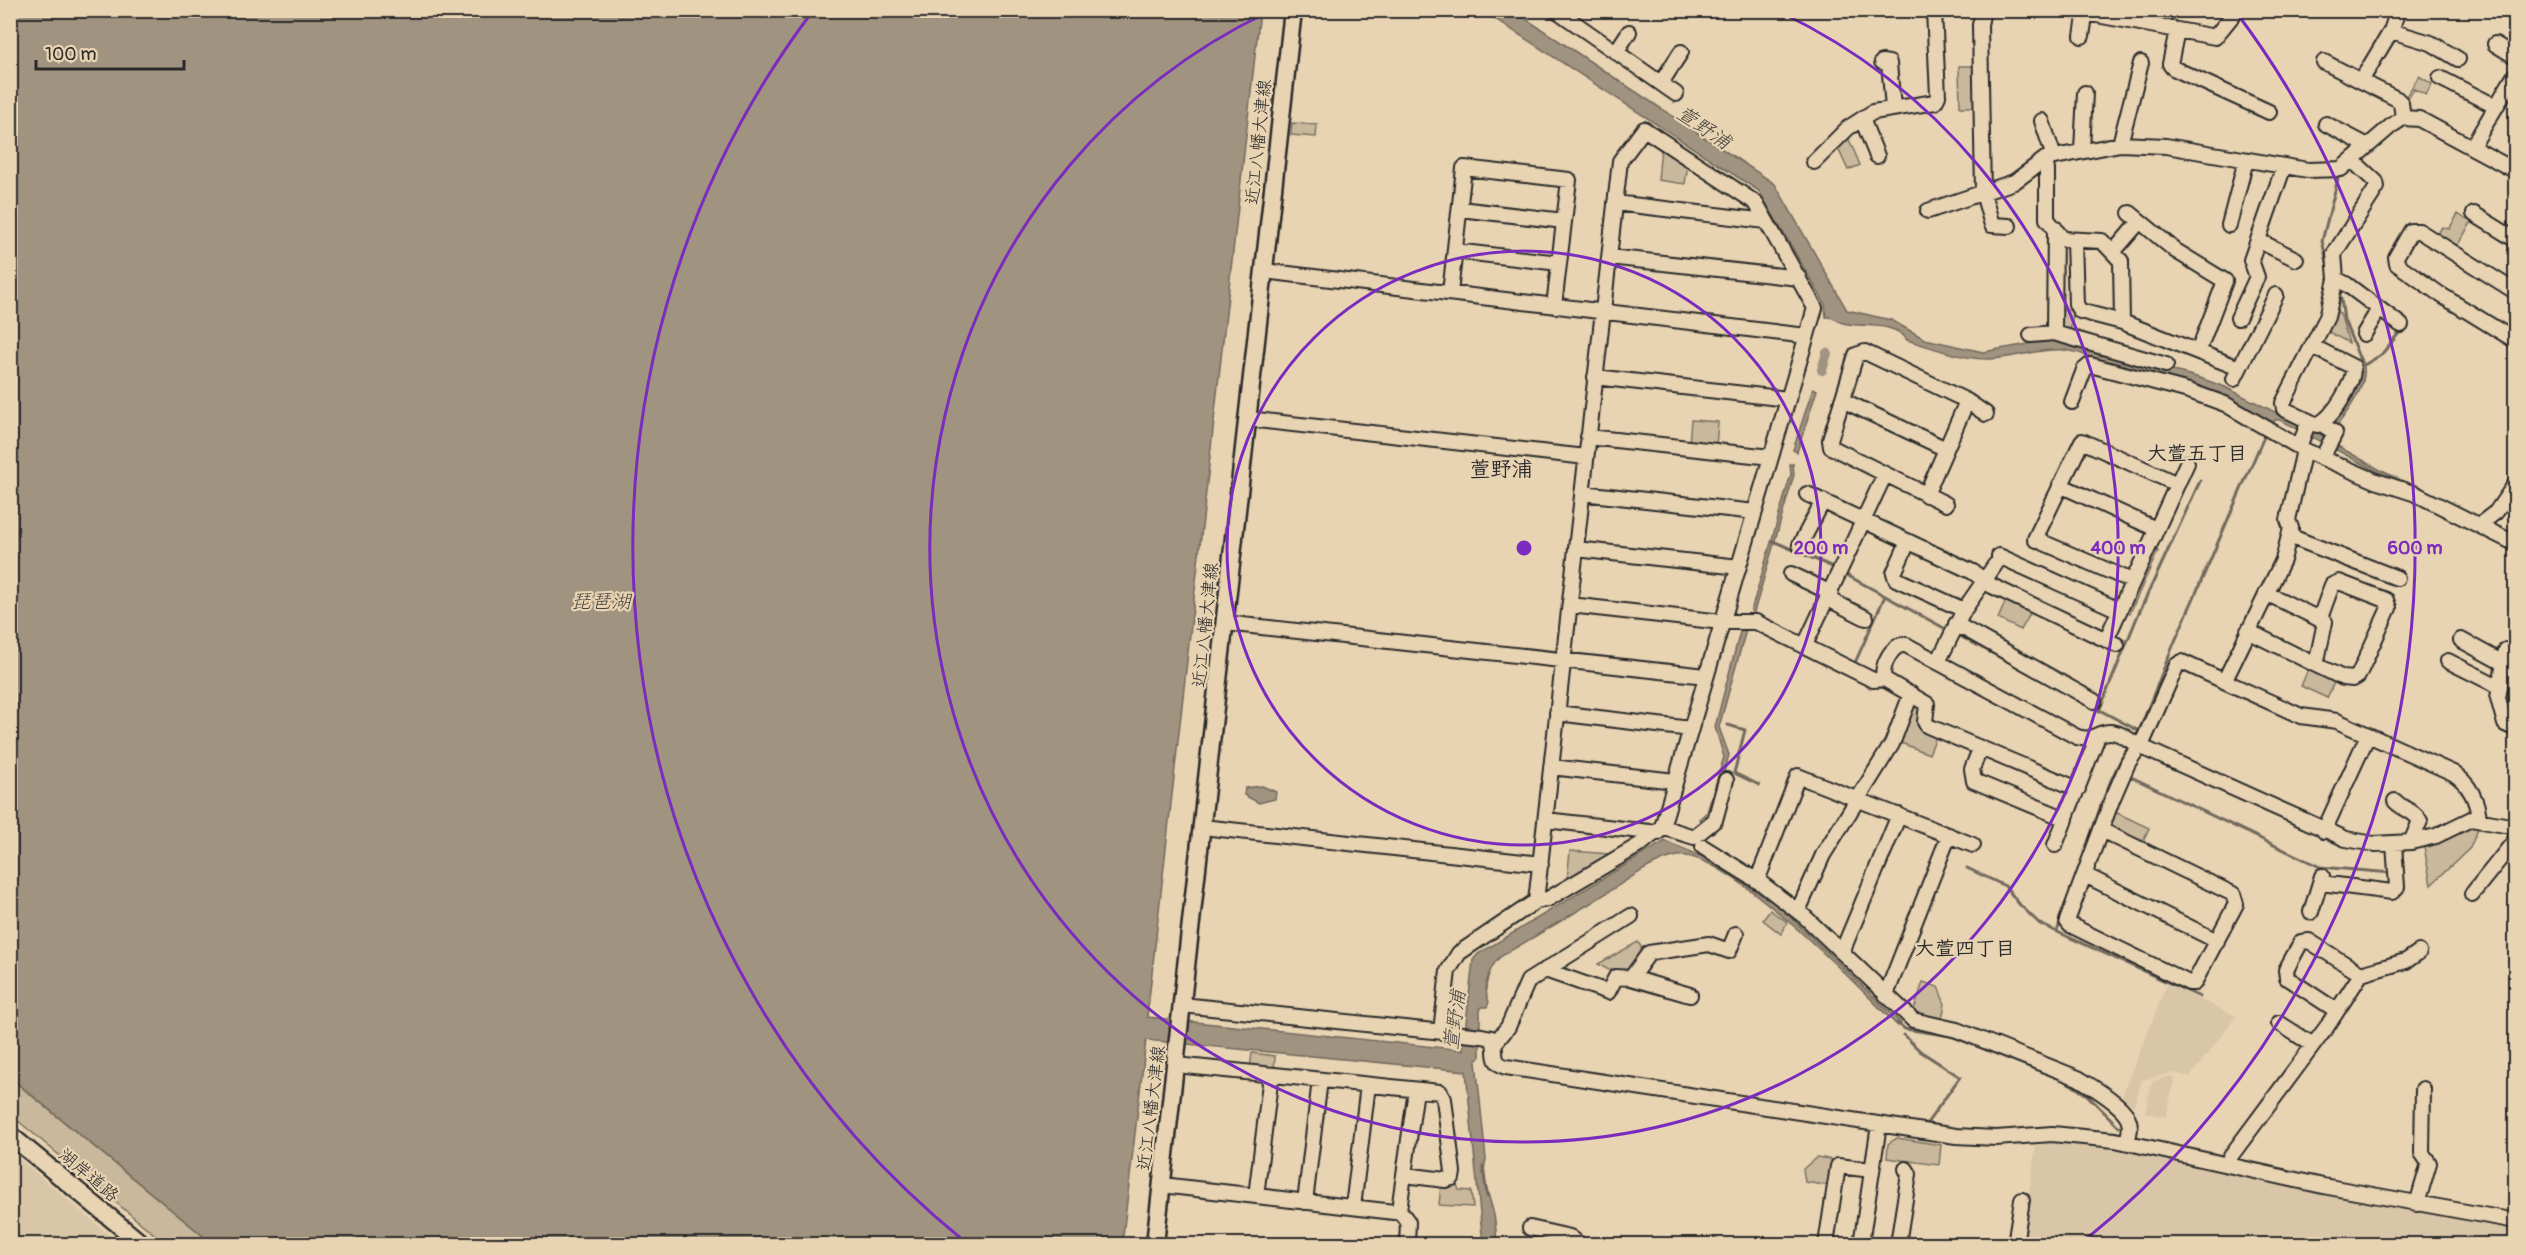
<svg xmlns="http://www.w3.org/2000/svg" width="2526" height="1255" font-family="Pangolin,'Klee One',sans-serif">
<rect width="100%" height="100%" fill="#e8d3b2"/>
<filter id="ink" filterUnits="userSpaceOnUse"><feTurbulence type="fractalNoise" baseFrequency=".0167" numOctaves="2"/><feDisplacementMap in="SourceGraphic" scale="12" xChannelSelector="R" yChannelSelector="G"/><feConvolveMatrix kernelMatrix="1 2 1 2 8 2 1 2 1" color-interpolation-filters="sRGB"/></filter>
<g filter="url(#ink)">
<!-- built -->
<path fill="#d9c6a8" d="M2167,984L2236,1016L2190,1077L2173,1073L2142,1080L2134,1106L2121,1098Z
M2168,1076L2175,1078L2166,1117L2145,1112L2152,1082Z
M2055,1140L2121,1151L2127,1147L2516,1226L2515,1244H2021L2036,1146Z
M10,1152H11L120,1244H11Z"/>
<!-- green -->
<path fill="#c9b89c" stroke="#7a7264" stroke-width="1.5" d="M1959,66H1976L1977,107H1960Z
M2419,76L2432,84L2426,95L2414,89L2404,106L2403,101Z
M1292,123L1317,125L1316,137L1291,135Z
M1848,137L1860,165L1848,170L1836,144Z
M1661,147L1688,163L1685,184L1658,180Z
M2470,213L2474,218L2457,246L2437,235L2442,227L2449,229L2458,214L2467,220Z
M2057,309L2071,310L2073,315L2070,332H2058Z
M2333,310L2340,313L2349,343L2325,330Z
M1691,420L1718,422L1716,446L1689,444Z
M2151,548L2158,551L2130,613L2123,608Z
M2007,598L2032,610L2021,630L1998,619Z
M2310,665L2336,678L2327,698L2301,686Z
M1913,701L1920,705L1922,714L1918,726L1922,731L1936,737L1929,754L1896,741Z
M2113,811L2149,828L2141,845L2112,831L2108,823Z
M2479,826L2470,848L2431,885L2424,847C2438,842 2468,827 2479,826Z
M1570,851L1610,854L1612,857L1567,880Z
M1770,910L1787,922L1781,934L1763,920Z
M1638,942L1644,952L1633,968L1614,973L1598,964Z
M1923,982L1938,987L1945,1004L1942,1019L1922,1018L1913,1013Z
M1252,1053L1275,1056L1274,1071L1250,1069Z
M10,1078L213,1244H166L11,1115Z
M1897,1138L1941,1145L1939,1165L1887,1158L1888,1144Z
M1817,1157L1834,1160L1831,1186L1805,1182L1803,1169Z
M1441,1184L1457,1185L1459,1190L1471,1191L1473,1207L1439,1205Z"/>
<!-- water -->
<path fill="#a0937f" stroke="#71695d" stroke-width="1.5" d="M11,10L1260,11L1147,1017L1463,1050L1473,960L1478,954L1665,841L1701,856L1778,905L1901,1023L1898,1026C1861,990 1727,849 1678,856C1652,860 1618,887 1594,901C1563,920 1532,938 1500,957C1489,967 1482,988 1489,1002L1487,1007H1482L1480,1010V1057L1476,1062L1486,1159C1481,1178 1488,1192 1493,1211C1496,1222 1496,1233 1497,1244H1483L1466,1071L1146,1040L1122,1244H213L11,1078Z
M1483,11H1514L1775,184L1847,310L1891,320L1925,339L1983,352L2056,339L2200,378L2225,387L2323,436C2337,415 2367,386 2358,359L2361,357C2375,384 2341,418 2327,440L2382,471L2470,513L2469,515L2382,474L2280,420H2275L2271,427C2233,391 2176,389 2128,373C2107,366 2086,352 2064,350C2039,348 2015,358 1991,359C1963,360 1934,348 1907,340C1896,321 1861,328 1843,323C1836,321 1835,316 1826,317L1825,304L1759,191Z
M1813,388L1817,390L1797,452L1793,450Z
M1790,464H1793L1794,475L1754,612L1751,611L1791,474Z
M1741,628L1746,630L1719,727L1729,755L1711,816L1702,823L1699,819L1707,812L1724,757L1715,727Z
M1262,786L1276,792L1275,799L1259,803L1244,795L1245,788Z"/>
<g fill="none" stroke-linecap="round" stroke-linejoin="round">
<!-- stream -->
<path stroke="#71695d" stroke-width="3" d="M2329,270L2322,241L2338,179
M2341,299L2344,320L2360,360
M2364,365L2381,355L2399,333
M1773,541L1835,568
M1843,573L1944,628
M1958,635L2139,731L2134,738
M1854,665L1885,596
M2099,711L2138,615L2200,481
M1728,725L1745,730L1734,773L1759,785
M2139,731L2172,648L2266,432
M2127,775L2320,867L2392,873
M2083,859C2096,820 2108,779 2130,744
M1967,868L2005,886L2020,905L2040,924L2200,997
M2058,929L2062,916
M1897,1023L1905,1029L1951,1036L2066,1081L2087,1095L2119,1127
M1904,1035L1920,1051L1960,1077L1925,1126
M1483,1166L1487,1196"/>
<!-- canal -->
<path stroke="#a0937f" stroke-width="10" d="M1822,370L1827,353"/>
<!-- minor casing -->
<g stroke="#2b2b2b" stroke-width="18">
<path id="minor" d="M1556,10L1676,94
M1983,10L1980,25L1983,193L1992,225L2009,226
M2070,10L2215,37L2237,10
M2398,10L2391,31L2361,81L2397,99L2401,103L2403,118
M2177,30L2170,64L2173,68L2269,112
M2391,31L2431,43L2458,59
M2082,36L2086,10
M2495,44L2516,57
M1616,52L1629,32
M1882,62L1889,63L1893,108
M2324,62L2361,81
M2440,78L2495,106
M1661,83L1681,52
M1862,119L1877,156
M2042,121L2054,157
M2326,124L2368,146
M2120,144L2141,63
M2472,147L2516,73
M2082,150L2085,93
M2045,159L2047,170V219L2063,239L2102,241L2121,261L2122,322
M1814,162L1848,128L1873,112L1935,102L1938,96L1934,10
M1615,203L1766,221
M1460,209L1564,221
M1928,211L2014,182L2045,159L2120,144L2166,146L2308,170L2341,169L2391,126L2403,118L2419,119L2516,171
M2130,213L2176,251L2225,281L2198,352
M2474,214L2516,240
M2229,225L2246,160
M2055,228L2054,333L2166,365
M2074,240L2076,304L2080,311L2122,322L2239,368
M2259,241L2296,259
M1455,251L1559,263
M2114,251L2140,221
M1609,257L1799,278
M1264,271L1807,336
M2336,279L2346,284L2401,325
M2516,292L2419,231H2411L2396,257L2397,264L2441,295L2516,341
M1450,293L1464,168L1569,180L1554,306
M2238,318L2257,277L2251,260L2284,166
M2364,334L2379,309
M2031,335L2054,333
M2312,346L2353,367C2354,384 2333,418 2317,425L2284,409L2283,403L2327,317L2336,279L2334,254L2377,187L2376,182L2352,160
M1595,377L1788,399
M2234,379L2276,295
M1842,400L1946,449
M2072,402L2084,370L2090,365L2189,391L2225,404L2304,450L2376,481L2416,494L2516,544
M1248,419L1586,457
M2320,423L2335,433L2322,458
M1588,437L1771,457
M2299,447L2309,421
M1885,474L1946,504
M2060,485L2156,529
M1582,493L1755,512
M1807,494L1973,572L1992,586L2117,645
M1926,495L1967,401
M2479,525L2496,512L2516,483
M2289,536L2397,578
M1908,542L1894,573L1896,579L1964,610
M1800,545L1823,501
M1576,549L1739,567
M1999,556L2119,610
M1791,574L1831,593
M2132,581L2035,539L2082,441L2177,484
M1828,599L1866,618
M1570,605L1722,622H1756L1873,680L1884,679
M1225,623L1706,676
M1956,624L2094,701
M2248,631L2316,665L2325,622L2266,593
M2106,640L2187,463
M2461,640L2505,664
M1805,645L1885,474L1831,447L1830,440L1856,355L1865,352L1967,401L1986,414
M2506,650L2498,698L2505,724L2516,729
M2448,661L2500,687
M1938,662L1964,610L1995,565
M2316,665L2343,678L2353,679L2358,676L2389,608L2386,600L2339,582L2332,585L2320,618
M2225,680L2283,560L2291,528L2288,520L2304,450
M1557,713L1691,729
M1980,749L1972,769L1974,781L2066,819
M1551,767L1675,781
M2078,789L1928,726L1925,722L1927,704L1884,679C1880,667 1892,643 1906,645L2077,737C2094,742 2096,732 2110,732C2120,732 2129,740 2137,745L2346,839L2374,844L2411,842L2436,836L2471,819L2516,827
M2395,801C2403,810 2414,810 2420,821L2411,842
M1546,820L1658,833
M1202,827L1541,864
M1662,827L1694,837L1715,820L1726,780
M2101,830L2233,894L2236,904L2194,983H2189L2070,925L2067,921L2112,800L2128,763L2144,739L2177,665L2182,662L2301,716L2337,721L2453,773C2469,783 2478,801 2479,820
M2324,831L2368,735
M2055,845L2098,736
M1703,847L1761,883L1805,917L1913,1020L1957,1030L2078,1078C2091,1086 2122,1104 2128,1118C2132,1126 2129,1135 2127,1142
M2085,875L2217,941
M1757,881L1798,776L1973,845
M2321,883L2392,892L2397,887L2394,844
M2472,894L2516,839
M1798,911L1823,855L1892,744L1911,694
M2311,912L2322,876
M1842,952L1899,815
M1545,970L1608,992L1616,977L1631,978L1690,995
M1631,978L1649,953L1709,944L1729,951L1736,934
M1886,995L1949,835
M1182,1005L1482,1036L1492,1038C1499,1050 1489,1062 1506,1067L1956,1136L1996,1138L2052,1134L2115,1140L2323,1186L2516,1221
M2337,1011L2287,978L2286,970L2301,942L2309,941L2361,974
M2279,1023L2313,1045
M1441,1031L1448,971L1459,953L1536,901L1620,161L1644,129L1756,203L1815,308L1662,827L1641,844L1548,899L1536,901
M1495,1043L1508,1027L1528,981L1631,916
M1176,1065L1440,1092L1444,1099L1453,1172L1452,1178L1445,1180L1405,1175
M2228,1165L2230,1157L2326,1028L2361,974L2406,961L2419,952
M1162,1185L1394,1212L1399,1210L1416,1090
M1256,1196L1271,1075
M1305,1202L1320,1080
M2417,1204L2429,1163L2422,1153L2423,1089
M1353,1207L1368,1085
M1399,1210L1408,1222L1407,1244
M1530,1228L1570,1237L1579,1244
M1826,1244L1838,1166L1872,1170
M1861,1244L1879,1125
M1898,1244L1909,1174L1906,1169
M2015,1244L2022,1200"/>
</g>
<!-- major casing -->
<g stroke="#2b2b2b" stroke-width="21">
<path id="major" d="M10,1135L142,1244
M1155,1244L1293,10"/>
</g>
<!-- minor -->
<use href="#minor" stroke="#e8d3b2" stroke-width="14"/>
<!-- major -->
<use href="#major" stroke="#e8d3b2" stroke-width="16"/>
</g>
</g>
<!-- distance rings -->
<g fill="none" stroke="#7b2cbf" stroke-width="3">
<circle cx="1524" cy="548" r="297"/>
<path d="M1780 12A594 594 0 1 1 1268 12"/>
<path d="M963 1240A891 891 0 0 1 812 12M2236 12A891 891 0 0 1 2085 1240"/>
</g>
<g text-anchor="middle" stroke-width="4.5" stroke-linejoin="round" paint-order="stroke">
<!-- street labels -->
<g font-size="18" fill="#2b2b2b" stroke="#e8d3b2">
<text transform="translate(1258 142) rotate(-84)" y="6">近江八幡大津線</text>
<text transform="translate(1205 625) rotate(-84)" y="6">近江八幡大津線</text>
<text transform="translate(1151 1108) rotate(-83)" y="6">近江八幡大津線</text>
<text transform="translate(89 1175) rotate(40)" y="6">湖岸道路</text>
</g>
<!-- water labels -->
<g font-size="20" font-style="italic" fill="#484540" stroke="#e8d3b2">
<text transform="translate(1704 127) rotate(34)" y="7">萱野浦</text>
<text x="601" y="608">琵琶湖</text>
<text transform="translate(1454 1020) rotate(-82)" y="7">萱野浦</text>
</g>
<!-- neighbourhood labels -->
<g font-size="20" font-weight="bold" fill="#2b2b2b" stroke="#e8d3b2">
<text x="2197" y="460">大萱五丁目</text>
<text x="1965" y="955">大萱四丁目</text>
</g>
<!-- quarter labels -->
<g font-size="21" font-weight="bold" fill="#2b2b2b" stroke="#e8d3b2">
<text x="1501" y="476">萱野浦</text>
</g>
</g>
<circle cx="1524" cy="548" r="9" fill="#7b2cbf" stroke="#e8d3b2" stroke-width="3"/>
<g font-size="18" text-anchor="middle" font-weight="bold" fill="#7b2cbf" stroke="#e8d3b2" stroke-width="4.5" stroke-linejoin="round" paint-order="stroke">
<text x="1821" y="554">200 m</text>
<text x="2118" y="554">400 m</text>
<text x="2415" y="554">600 m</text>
</g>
<!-- margin -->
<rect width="2526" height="1255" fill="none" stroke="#e8d3b2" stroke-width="36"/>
<rect x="18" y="18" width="2490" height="1219" fill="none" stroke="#2b2b2b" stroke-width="2" filter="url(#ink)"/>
<!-- scale -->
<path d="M36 60v9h148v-9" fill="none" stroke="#2b2b2b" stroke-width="3"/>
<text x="45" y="60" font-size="18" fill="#2b2b2b" stroke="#e8d3b2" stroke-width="4.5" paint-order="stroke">100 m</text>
</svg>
